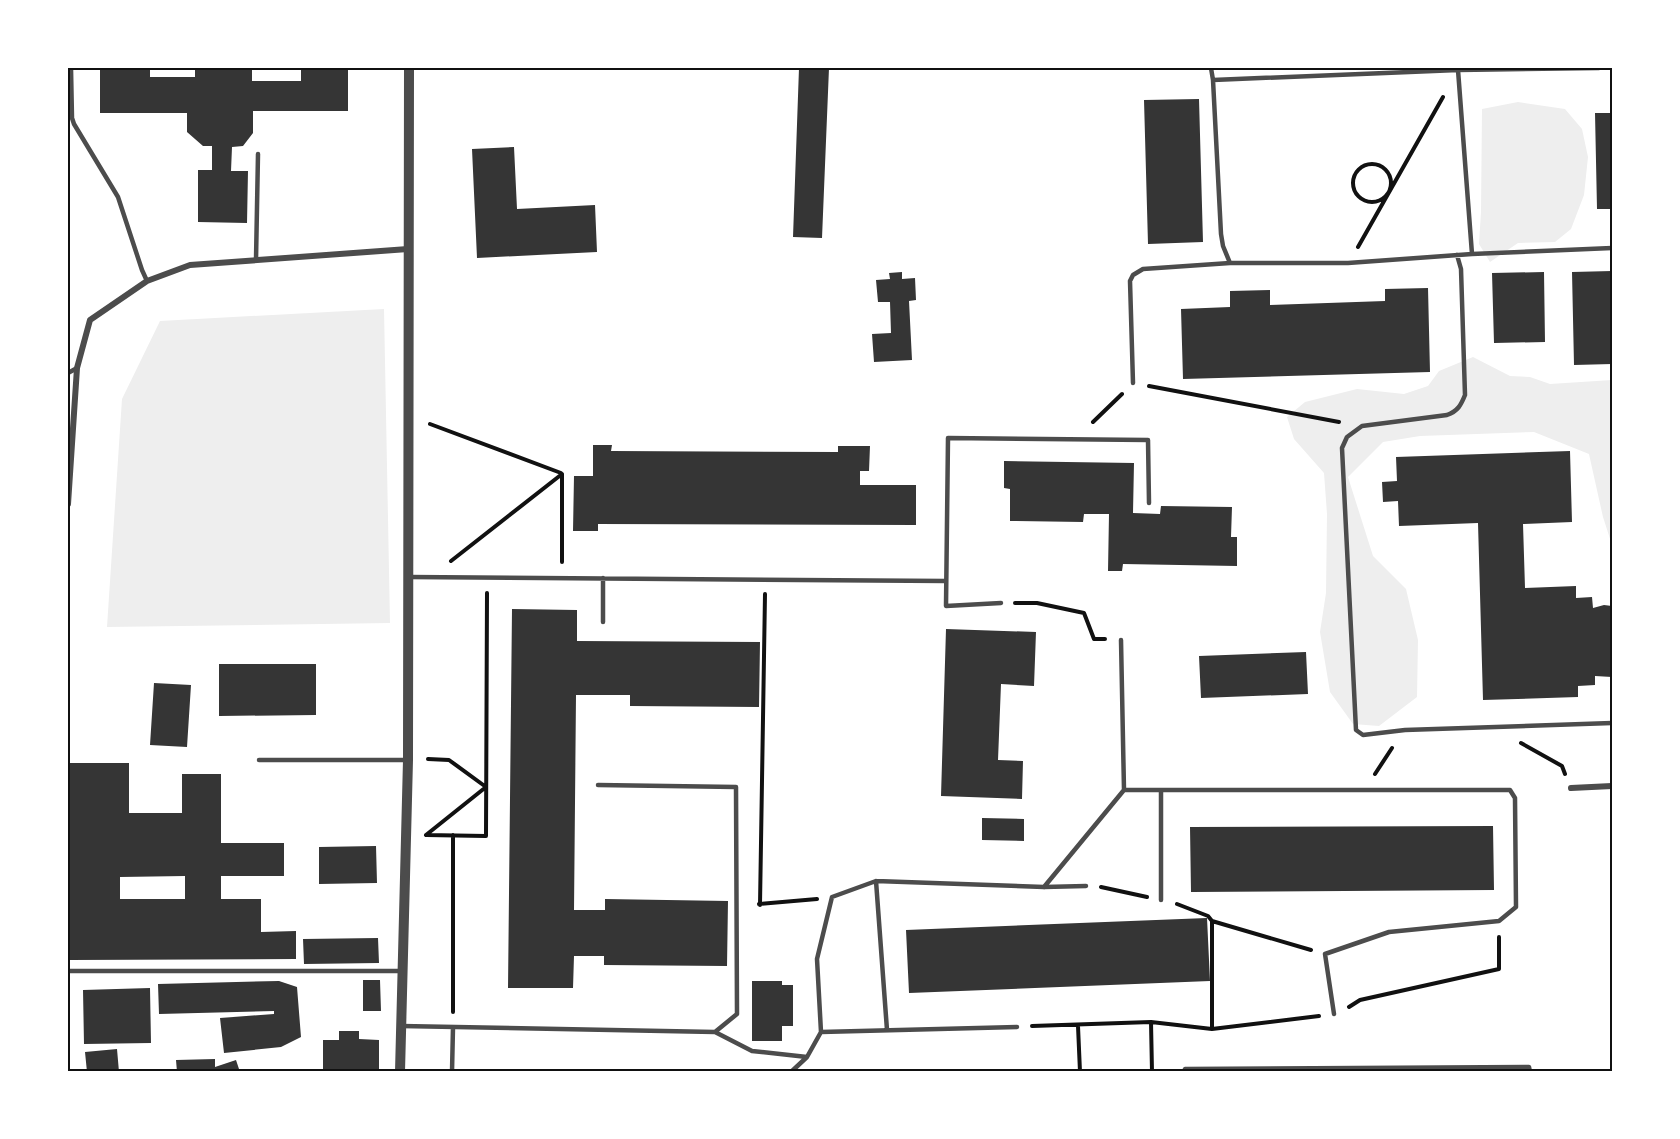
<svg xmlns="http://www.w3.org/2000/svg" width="1680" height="1139" font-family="'Sofia Sans Condensed',sans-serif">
<rect width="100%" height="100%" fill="#fff"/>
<!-- green -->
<path fill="#eee" d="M1518,102L1565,109L1582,129L1588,157L1584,195L1571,229L1555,242L1518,243L1490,262L1479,244L1481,212L1482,109Z
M384,309L390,623L107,627L122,399L160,321Z
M1473,357L1510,376L1530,377L1550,384L1612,380V545L1603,517L1589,454L1534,432L1420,436L1383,442L1348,477L1373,556L1406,589L1418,640L1417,697L1379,726L1353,724L1330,692L1320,632L1326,593L1327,514L1324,473L1294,439L1287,417L1305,402L1357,389L1404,394L1428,386L1439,371Z"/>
<!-- building -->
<path fill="#353535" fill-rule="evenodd" d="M100,68H150V77H195V68H252V81H301V68H348V111H253V133L243,146L232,147L231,171H248L247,223L198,222V170H212V146H203L187,132V113H100Z
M799,68H829L822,238L793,237Z
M1199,99L1203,242L1148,244L1144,100Z
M1595,113H1612V209H1597Z
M514,147L517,209L595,205L597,252L477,258L472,149Z
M1612,271V364L1574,365L1572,272Z
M902,272V279L915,278L916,300L909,301L912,360L874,362L872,334L891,333L890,302H878L876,280L890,279L889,273Z
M1544,272L1545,342L1494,343L1492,273Z
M1428,288L1430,372L1183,379L1181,309L1230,307V291L1270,290V305L1385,301V289Z
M593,445H612L611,451L838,452V446H870L869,471H860V485H916V525L598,524V531H573L574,476H593Z
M1570,451L1572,522L1523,524L1525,588L1576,586V598L1592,597L1593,608L1604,605L1612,606V677L1595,676V685L1578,686V697L1483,700L1478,523L1399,526L1398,501L1383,502L1382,482L1397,481L1396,457Z
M1004,461L1134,463L1133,513L1160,514L1161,506L1232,507L1231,537H1237V566L1123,564L1122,571H1108L1109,514H1084L1083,522L1010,521V489L1004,488Z
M512,609L577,610V641L760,642L759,707L630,706V695H576L574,910H605V899L728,901L727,966L604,965V956H574L573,988H508Z
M946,629L1036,632L1034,686L1001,684L998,760L1023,761L1022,799L941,796Z
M1306,652L1308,694L1201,698L1199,656Z
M219,664H316V715L219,716Z
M154,683L191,685L187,747L150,745Z
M68,763H129V813H182V774H221V843H284V876H221V899H261V932L296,931V959L69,960ZM185,876V899H120V877Z
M982,818L1024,819V841L982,840Z
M1493,826L1494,890L1191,892L1190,827Z
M376,846L377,883L319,884V847Z
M1207,918L1210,981L909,993L906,930Z
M378,938L379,963L304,964L303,939Z
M363,980H380L381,1011H363Z
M279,981L297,987L301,1037L281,1047L224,1053L220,1018L274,1014V1011L159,1014L158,984Z
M752,981H782V985H793V1026H782V1041H752Z
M150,988L151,1043L84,1044L83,990Z
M339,1031H359V1039L379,1040V1072H323V1040H339Z
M117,1049L119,1072H87L85,1052Z
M215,1059V1067L236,1060L240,1072H177L176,1060Z"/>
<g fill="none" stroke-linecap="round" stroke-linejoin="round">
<!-- path -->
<path stroke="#111" stroke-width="4" d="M1353 183a19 19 0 1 1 38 0a19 19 0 1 1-38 0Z
M1358,247L1443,97
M1149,386L1339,422
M1093,422L1122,394
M430,424L561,473
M451,561L562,474V562
M1015,603H1037L1084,613L1094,639H1105
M1521,743L1562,766L1565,774
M1375,774L1392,748
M426,835L486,836L487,593
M426,835L486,787L449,760L428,759
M1101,887L1147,897
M759,904L817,899
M1177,904L1208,916L1212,921L1311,950
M760,905L765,594
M1349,1007L1360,1000L1499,969V937
M453,1012V835
M1151,1022L1152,1072
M1032,1026L1151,1022L1212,1029V921
M1078,1026L1080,1072
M1212,1029L1319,1016"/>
<!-- service -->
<path stroke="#4c4c4c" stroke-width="4.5" d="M71,68L72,118L74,124L118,197L142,270L147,281
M1211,68L1213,80L1221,234L1223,246L1230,263H1348L1472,254L1612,248
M1458,70L1472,254
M1213,80L1458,70L1599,68
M1457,255L1461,269L1465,395C1461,405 1458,411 1447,415L1362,426L1347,437L1342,448L1356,730L1363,735L1405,730L1612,723
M256,260L258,154
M68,373L77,368
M1133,383L1130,281L1133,275L1143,269L1230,263
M409,577L946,581
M1001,603L946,606L948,438L1148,440L1149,503
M603,622V578
M259,760H408
M1124,790H1510L1515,798L1516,907L1499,921L1389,932L1325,954L1334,1014
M876,881L887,1030
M1044,887L1124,790L1121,640
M1161,900V792
M68,971H401
M401,1026L715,1032L737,1014L736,787L598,785
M715,1032L752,1051L807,1057
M821,1032L1017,1027
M452,1072L453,1027
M791,1072L807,1057L821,1032L817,959L832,897L876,881L1044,887L1086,886
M1184,1072L1185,1069L1529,1067L1530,1072"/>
<!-- minor -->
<path stroke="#4c4c4c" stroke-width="6" d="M68,504L77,368L90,320L147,281L190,265L408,249
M1571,788L1612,786"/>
<!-- tertiary -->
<path stroke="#4c4c4c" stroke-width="10" d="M400,1072L408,760L409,68"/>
</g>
<!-- border -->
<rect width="1680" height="1139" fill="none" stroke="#ffffff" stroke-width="138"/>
<rect x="69" y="69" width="1542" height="1001" fill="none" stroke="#111" stroke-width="2"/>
</svg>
